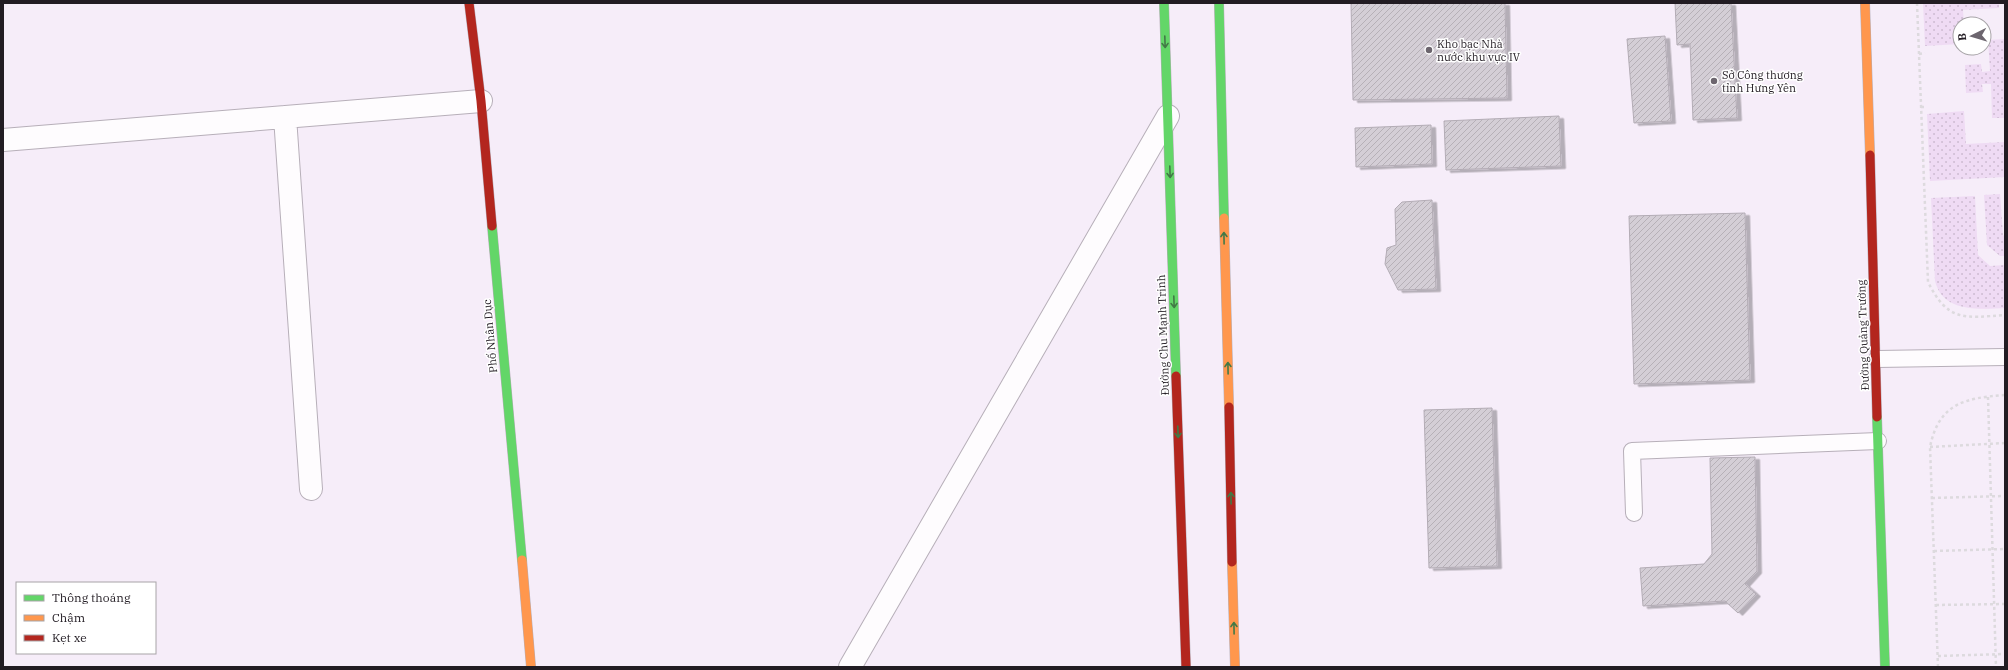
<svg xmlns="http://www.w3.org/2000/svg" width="2008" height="670" font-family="'IBM Plex Serif',serif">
<defs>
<pattern id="grass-dots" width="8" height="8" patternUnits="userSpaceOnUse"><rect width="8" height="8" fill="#efdbf4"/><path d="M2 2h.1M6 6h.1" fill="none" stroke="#cdbbd1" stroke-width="1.8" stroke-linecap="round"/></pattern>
<pattern id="building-hatch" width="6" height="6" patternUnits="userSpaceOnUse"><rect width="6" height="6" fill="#d4ced6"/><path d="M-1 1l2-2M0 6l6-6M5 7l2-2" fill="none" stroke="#b6b0b7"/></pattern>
<filter id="shadow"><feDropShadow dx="4.5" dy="2.5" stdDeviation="0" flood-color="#0004"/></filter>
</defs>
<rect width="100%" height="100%" fill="#f6edf9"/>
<!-- grass -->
<path fill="url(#grass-dots)" d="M1923,3H1999V8L1963,10L1964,24H1960V44L1925,46Z
M2005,39V118H1992L1991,84H1982L1983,92L1966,93L1965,65L1981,64L1982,72L1990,71L1988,40Z
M1964,111L1966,144L2005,142V177L1930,181L1927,114Z
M2000,194L2003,235L2005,237V256H2000L1987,245L1984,195Z
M1975,196L1978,255L1990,266L2005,265V308C1979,309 1943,313 1935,281L1931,198Z"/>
<!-- building -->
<path fill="url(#building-hatch)" stroke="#b3acb5" filter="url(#shadow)" d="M1351,3H1505L1507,98L1353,100Z
M1675,3H1731L1737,118L1693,120L1690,44L1677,45Z
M1665,36L1671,121L1634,123L1627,39Z
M1559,116L1561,166L1446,170L1444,121Z
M1431,125L1432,164L1356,167L1355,128Z
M1432,200L1436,289L1398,290L1385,264L1387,248L1396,245L1395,209L1402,202Z
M1745,213L1750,380L1634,384L1629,216Z
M1492,408L1497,566L1429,568L1424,410Z
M1755,457L1757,571L1745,584L1756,594L1738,613L1725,601L1643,606L1640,568L1704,564L1712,554L1710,458Z"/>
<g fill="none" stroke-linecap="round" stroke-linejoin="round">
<!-- lane casing -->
<g stroke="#b7afb9" stroke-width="18">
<path id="lane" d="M1877,359L2005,357
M1634,513L1632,451L1878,441"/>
</g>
<!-- street casing -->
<g stroke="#b7afb9" stroke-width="24">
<path id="street" d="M285,117L311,489
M3,140L481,101
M850,667L1168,116"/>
</g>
<!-- fast casing -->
<g stroke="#b7afb9" stroke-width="10">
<path id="fast" d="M1164,3L1176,376
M1219,3L1224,218
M492,226L522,560
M1877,417L1885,667"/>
</g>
<!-- slow casing -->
<g stroke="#b7afb9" stroke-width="10">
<path id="slow" d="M1865,3L1870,155
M1224,218L1229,407
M522,560L531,667
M1232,562L1235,667"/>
</g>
<!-- jam casing -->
<g stroke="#b7afb9" stroke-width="10">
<path id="jam" d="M469,3L481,101L492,226
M1870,155L1877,417
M1176,376L1186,667
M1229,407L1232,562"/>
</g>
<!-- path -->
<path stroke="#dddade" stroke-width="2.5" stroke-dasharray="3 3" stroke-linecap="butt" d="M1917,3L1928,282C1948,322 1964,318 2005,315
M1919,54L1925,53
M1921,107H1926
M1988,397L1996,667
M1930,447L2005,443
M1932,498L2005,496
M1934,551L2005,549
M1936,605L2005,604
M1938,656L2005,654
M1938,667L1930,447C1939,403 1965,398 2005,395"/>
<!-- lane -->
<use href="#lane" stroke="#fefcfe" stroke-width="16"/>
<!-- street -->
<use href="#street" stroke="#fefcfe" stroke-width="22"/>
<!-- fast -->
<use href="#fast" stroke="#63d668" stroke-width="9"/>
<!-- slow -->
<use href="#slow" stroke="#ff974d" stroke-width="9"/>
<!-- jam -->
<use href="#jam" stroke="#b3261e" stroke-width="9"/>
</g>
<!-- one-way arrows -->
<defs><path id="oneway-shaft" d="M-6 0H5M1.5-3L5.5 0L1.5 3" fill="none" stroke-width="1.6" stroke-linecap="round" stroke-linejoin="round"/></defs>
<g stroke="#427946">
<use href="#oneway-shaft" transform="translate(1165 42) rotate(88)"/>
<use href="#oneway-shaft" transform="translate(1170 172) rotate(88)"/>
<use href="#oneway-shaft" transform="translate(1224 238) rotate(-91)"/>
<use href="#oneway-shaft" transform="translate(1174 302) rotate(88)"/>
<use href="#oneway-shaft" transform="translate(1228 368) rotate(-91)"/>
<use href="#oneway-shaft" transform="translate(1178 432) rotate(88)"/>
<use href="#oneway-shaft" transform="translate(1231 498) rotate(-91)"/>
<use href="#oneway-shaft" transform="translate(1234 628) rotate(-91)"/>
</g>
<!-- markers -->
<g fill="#6c656e" stroke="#fff" stroke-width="1.5">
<circle cx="1429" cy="50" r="4"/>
<circle cx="1714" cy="81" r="4"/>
</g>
<g text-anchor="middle" stroke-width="3" stroke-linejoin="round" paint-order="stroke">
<!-- poi labels -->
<g font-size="11" fill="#221c23" stroke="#fff" text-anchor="start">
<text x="1437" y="48">Kho bạc Nhà<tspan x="1437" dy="13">nước khu vực IV</tspan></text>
<text x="1722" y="79">Sở Công thương<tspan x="1722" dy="13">tỉnh Hưng Yên</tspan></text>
</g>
<!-- street labels -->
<g font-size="11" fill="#221c23" stroke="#fff">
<text transform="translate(1163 335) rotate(-92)" y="4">Đường Chu Mạnh Trinh</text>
<text transform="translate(1863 335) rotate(-92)" y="4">Đường Quảng Trường</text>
<text transform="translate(490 336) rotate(-95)" y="4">Phố Nhân Dục</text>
</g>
</g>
<!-- border -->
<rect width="2008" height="670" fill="none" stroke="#221c23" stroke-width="8"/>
<!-- legend -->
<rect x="16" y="582" width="140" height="72" fill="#ffffff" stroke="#a7a4a7"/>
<rect x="24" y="595" width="20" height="6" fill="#63d668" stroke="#a7a4a7"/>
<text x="52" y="602" font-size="12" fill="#221c23">Thông thoáng</text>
<rect x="24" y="615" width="20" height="6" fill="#ff974d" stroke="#a7a4a7"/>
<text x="52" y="622" font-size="12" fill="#221c23">Chậm</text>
<rect x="24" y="635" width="20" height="6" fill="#b3261e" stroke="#a7a4a7"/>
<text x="52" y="642" font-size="12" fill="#221c23">Kẹt xe</text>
<!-- north arrow -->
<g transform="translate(1972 36) rotate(265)"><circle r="19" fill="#ffffff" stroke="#a7a4a7"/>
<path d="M0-3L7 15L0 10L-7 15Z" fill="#6c656e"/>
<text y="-6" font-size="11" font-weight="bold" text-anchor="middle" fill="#221c23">B</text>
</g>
</svg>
